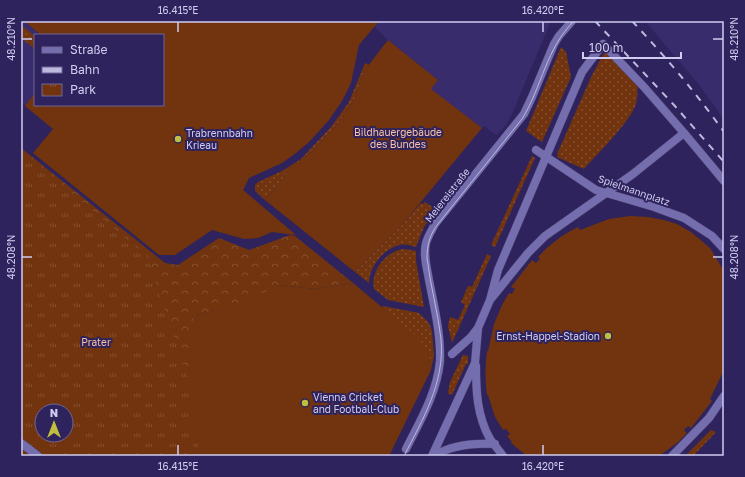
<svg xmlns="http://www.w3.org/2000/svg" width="745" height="477" font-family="'Golos Text',sans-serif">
<defs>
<pattern id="grass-dots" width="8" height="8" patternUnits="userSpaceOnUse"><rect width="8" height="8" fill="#72340e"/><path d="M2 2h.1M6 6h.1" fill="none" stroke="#855032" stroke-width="1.8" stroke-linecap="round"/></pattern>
<pattern id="forest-crowns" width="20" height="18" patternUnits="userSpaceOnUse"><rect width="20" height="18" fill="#72340e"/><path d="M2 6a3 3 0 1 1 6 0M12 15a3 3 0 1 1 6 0" fill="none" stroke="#855032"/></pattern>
<pattern id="park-tufts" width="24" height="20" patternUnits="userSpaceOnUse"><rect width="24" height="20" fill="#72340e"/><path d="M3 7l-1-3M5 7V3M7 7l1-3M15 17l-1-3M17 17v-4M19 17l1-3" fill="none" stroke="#855032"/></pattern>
</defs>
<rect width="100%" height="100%" fill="#2e235c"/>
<!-- built -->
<path fill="#382c6c" d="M21,21H24L41,35H35V93L25,106L21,103Z
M369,21H551L512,114L506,125L496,135L484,126L482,128L430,89L438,80L388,40Z
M645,21H724V120L700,86Z"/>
<!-- grass -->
<path fill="url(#grass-dots)" d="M22,26L35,36V49L21,38V28Z
M561,47L566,52L571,77L542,142L526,131Z
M606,52L638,85C637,91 638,98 636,104C630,122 598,153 584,169L557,157L558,155L557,154L592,75L604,53Z
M365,63L369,65L364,71L354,100L343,117L314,150L292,167L265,200L255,191V185L258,182L282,171L301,159L331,127L349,102Z
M532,156L535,158L495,247L491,245Z
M425,202L435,209V211L424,227L416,247C410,245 405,244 400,245C384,248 369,267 369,283L355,272L401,226L421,203L423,204Z
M404,249L416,251V261L424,307L388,300L374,289C370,271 386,251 404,249Z
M487,254L491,256L452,343L448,326L450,317L458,320L465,305L461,302L468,286L472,287Z
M383,306L419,313L429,323L432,331L434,356L431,370L429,356L382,307Z
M463,355L468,356V364H466L452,395L448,393L450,382Z
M711,430L716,432L693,456H685Z"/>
<!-- forest -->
<path fill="url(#forest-crowns)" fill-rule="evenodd" d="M21,148L165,263L178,265L219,238L249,250L290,235L295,236L353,283L316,289L278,285L264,299L199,315L193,319L197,440L201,456H60L21,426ZM42,411H66V435H42Z"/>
<!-- park -->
<path fill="url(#park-tufts)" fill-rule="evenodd" d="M21,151L147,256L189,382L195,408L190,413L201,456H21ZM42,411H66V435H42Z"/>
<!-- garden -->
<path fill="#72340e" d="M24,21H379L359,45L351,83L342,101L329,120L309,142L296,153L282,163L249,178L243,190L296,235L272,232L258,238L244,239L212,230L175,255H159L33,153L53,129L25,106L35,93V105H163V35H41Z
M388,40L438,80L431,89L482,128L401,226L355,272L265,200L292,167L314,150L343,117L354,100L364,71Z
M630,216L648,217L664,220L677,224L691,232L710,248L724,271V370L710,399L712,401L691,428L688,426L684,430L687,433L677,443L659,456H527L511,443L512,442L507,436L510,434L506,429L503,430L495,417L488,395H487C485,382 485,366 487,351H488L494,324L502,305L509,293L512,294L515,289L511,287L532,260L536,263L540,259L538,257C550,244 562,235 578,227L580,230L609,219Z
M353,283L420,339L429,356L431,370L389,456H201L190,413L195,408L189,382L193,319L199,315L246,303L278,285L316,289Z"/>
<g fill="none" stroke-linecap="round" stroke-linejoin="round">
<!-- minor casing -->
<g stroke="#483b6d" stroke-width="9">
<path id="minor" d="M684,133L724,181
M536,150L596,190L654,207L684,218L712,236L724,249
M452,354L471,337L478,328L490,300L528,253L545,236L633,174L684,133L644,87L603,44L582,72L498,270L490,300
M476,366C476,391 477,416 490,439C494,445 499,450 503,456
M21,443L38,456
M406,449C420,421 437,393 440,361C441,334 434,306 429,280C427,268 423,255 426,243C428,236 432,230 435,224L524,114L532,97L554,44L559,36L572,21
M432,456L475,363L478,329
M434,456C451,445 476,443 495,444
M672,456L709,418L724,396"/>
</g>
<!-- minor -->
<use href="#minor" stroke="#756eae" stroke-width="8"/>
<!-- tram -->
<path stroke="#bdb9df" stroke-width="1" d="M404,456C423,419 445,382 441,339C438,312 430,285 427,258C427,245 430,234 438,224L522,119C542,87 546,48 574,21"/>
<!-- rail -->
<path stroke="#bdb9df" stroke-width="2" stroke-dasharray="7 7" stroke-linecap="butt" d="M595,21L674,105L724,162
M632,21C665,56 696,93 724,132"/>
</g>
<!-- ticks -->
<path fill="none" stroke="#d0cdf1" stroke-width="1.5" d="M178,22V32M543,22V32M22,39H32M713,39H723M22,257H32M713,257H723M178,445V455M543,445V455"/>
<!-- markers -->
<g fill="#c0be40" stroke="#2e235c" stroke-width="1.5">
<circle cx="178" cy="139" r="4"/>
<circle cx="608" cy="336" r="4"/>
<circle cx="305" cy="403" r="4"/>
</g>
<g text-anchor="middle" stroke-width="4" stroke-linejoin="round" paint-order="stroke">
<!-- park labels -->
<g font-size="10" fill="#f9c3a7" stroke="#2e235c">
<text x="398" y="136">Bildhauergebäude<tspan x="398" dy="12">des Bundes</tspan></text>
<text x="96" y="346">Prater</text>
</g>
<!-- poi labels -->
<g font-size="10" fill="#d0cdf1" stroke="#2e235c" text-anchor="start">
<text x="186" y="137">Trabrennbahn<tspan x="186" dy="12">Krieau</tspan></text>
<text x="600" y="340" text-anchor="end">Ernst-Happel-Stadion</text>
<text x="313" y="401">Vienna Cricket<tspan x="313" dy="12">and Football-Club</tspan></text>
</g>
<!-- street labels -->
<g font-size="10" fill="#d0cdf1" stroke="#2e235c">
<text transform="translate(634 190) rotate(19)" y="4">Spielmannplatz</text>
<text transform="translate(447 195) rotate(-52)" y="4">Meiereistraße</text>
</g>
</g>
<!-- border -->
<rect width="745" height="477" fill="none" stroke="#2e235c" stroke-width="44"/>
<!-- legend -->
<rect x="34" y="34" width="130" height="72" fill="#2e235c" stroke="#6f6798"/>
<rect x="42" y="47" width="20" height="6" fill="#756eae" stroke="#6f6798"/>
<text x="70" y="54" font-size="12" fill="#d0cdf1">Straße</text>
<rect x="42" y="67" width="20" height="6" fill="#bdb9df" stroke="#6f6798"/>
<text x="70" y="74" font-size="12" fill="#d0cdf1">Bahn</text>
<rect x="42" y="84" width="20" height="12" fill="url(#park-tufts)" stroke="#6f6798"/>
<text x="70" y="94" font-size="12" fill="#d0cdf1">Park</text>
<!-- north arrow -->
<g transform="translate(54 423)"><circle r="19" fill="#2e235c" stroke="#6f6798"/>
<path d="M0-3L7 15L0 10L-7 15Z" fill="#c0be40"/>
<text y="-6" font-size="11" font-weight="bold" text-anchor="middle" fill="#d0cdf1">N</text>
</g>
<!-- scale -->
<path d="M583 52v6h98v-6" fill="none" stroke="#d0cdf1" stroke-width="2"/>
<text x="589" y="52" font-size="12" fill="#d0cdf1" stroke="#2e235c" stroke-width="3" paint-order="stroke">100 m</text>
<rect x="22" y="22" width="701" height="433" fill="none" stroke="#d0cdf1" stroke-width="1.5"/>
<g font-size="10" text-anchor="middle" fill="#d0cdf1">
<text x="178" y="14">16.415°E</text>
<text x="543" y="14">16.420°E</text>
<text transform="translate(11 39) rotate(-90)" y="4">48.210°N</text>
<text transform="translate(734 39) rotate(-90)" y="4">48.210°N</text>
<text transform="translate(11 257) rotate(-90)" y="4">48.208°N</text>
<text transform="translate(734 257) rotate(-90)" y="4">48.208°N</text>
<text x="178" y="470">16.415°E</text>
<text x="543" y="470">16.420°E</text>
</g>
</svg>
